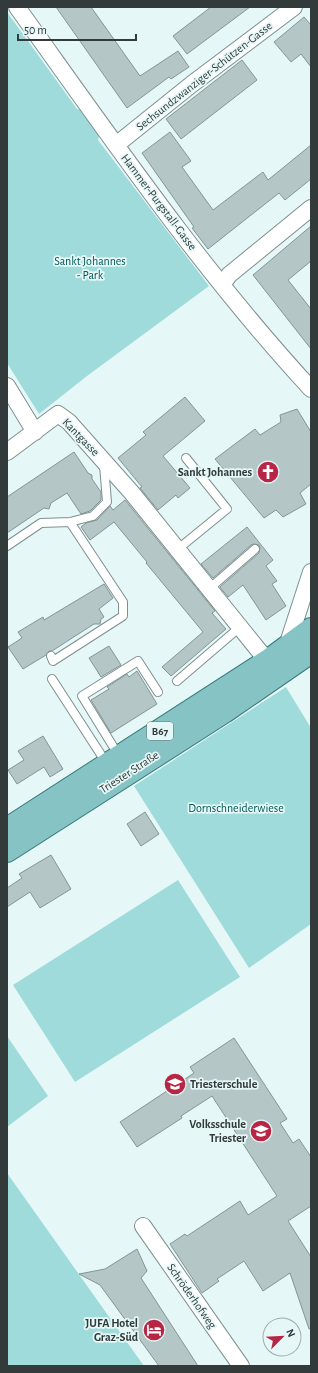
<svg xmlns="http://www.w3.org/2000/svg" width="318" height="1373" font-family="'Alegreya Sans',sans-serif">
<rect width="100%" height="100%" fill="#e5f8f7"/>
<!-- green -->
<path fill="#a0dbdb" d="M7,12L77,109L84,111L100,133L98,140L209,286L87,376L39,414L7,363Z
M286,687L311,728V924L249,968L134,786Z
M178,880L240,977L75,1082L13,985Z
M7,1036L48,1096L7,1127Z
M7,1173L144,1366H7Z"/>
<!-- building -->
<path fill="#b5c6c6" stroke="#849595" d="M56,7H91L140,76L178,51L189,67L171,79L169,77L127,108Z
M211,7H250L187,54L173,36Z
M304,17L311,25V67L301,54L291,62L274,42Z
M242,60L257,80L181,139L166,119Z
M170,132L191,161L182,167L213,210L263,172L268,180L311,145V179L285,200L279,193L208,249L192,228L194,227L142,153Z
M311,226V261L288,280L311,309V349L253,275Z
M185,397L205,421L163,456L190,488L178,498L176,495L158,510L140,488L142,487L118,458L146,435L143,432Z
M297,409L311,432V484L300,493L306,504L283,517L276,510L264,518L215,459L255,429L260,435L281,422L280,415Z
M74,452L88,473L92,475V479L101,492V500L90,511L81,514L67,493L51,503L49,509L44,508L7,533V497Z
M125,500L215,611L212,613L226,629L171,676L162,667L203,632L146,563L147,562L114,522L90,540L81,527L86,523L97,520L110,506L113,510Z
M247,527L273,560L266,566L277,581L272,584L286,606L266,620L243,585L228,597L220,587L259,553L260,548L259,545L254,544L251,545L213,578L201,564Z
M104,584L113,598L99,609L104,617L101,619L100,624H94L52,651H49L46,655L23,669L8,647L22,638L18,632L43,617L44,620Z
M109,646L121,665L101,677L89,658Z
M137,671L157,704L111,733L91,700L109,689L107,687L127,674L129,677Z
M43,736L63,769L50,777L44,767L17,784L8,770L24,760L18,751Z
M145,812L159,834L141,846L127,824Z
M51,855L71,889L40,908L30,892L7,907V888L22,878L19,874Z
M234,1038L287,1119L280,1123L293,1143L299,1139L311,1157V1206L288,1221L311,1257V1329H309L290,1273L263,1291L244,1261L217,1279L219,1281L202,1293L170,1244L185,1234L187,1236L240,1201L248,1215L277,1196L212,1096L181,1116L182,1118L137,1147L120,1122L194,1073L190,1067Z
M137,1249L147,1271L141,1278L198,1366H159L100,1285L79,1274L105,1269Z"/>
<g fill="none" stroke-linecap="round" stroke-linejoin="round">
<!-- lane casing -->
<g stroke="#7e8f8f" stroke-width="10">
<path id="lane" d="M7,546L41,523L70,522L93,516L107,502L104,465
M178,549L227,509L186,458
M210,588L255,549
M51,656L53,661L123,616V602L70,522
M52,679L107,764
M177,681L240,627
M119,756L82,696L138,661L158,692"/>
</g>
<!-- street casing -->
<g stroke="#7e8f8f" stroke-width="18">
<path id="street" d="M17,7C111,138 202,271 311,389
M116,145L192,84L294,7
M222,285L229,275L311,208
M7,386L35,432
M7,452L58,414L69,422L132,493L260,652L269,660
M287,646L311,572
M143,1226L241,1366"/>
</g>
<!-- primary casing -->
<g stroke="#35797a" stroke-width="24">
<path id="primary" d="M7,829L269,660L311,629
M7,851L224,712L311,652"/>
</g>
<!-- lane -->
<use href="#lane" stroke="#fff" stroke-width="8"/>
<!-- street -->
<use href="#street" stroke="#fff" stroke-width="16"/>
<!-- primary -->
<use href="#primary" stroke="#86c3c4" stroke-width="22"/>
</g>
<!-- icons -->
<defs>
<g id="church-disc" transform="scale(1.15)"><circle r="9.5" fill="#b72644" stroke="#e5f8f7"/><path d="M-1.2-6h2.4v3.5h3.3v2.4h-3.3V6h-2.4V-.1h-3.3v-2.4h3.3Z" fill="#fff"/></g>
<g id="school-disc" transform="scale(1.15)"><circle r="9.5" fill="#b72644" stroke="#e5f8f7"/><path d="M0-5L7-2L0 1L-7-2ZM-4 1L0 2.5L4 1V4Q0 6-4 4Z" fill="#fff"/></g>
<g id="hotel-disc" transform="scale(1.15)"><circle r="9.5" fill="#b72644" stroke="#e5f8f7"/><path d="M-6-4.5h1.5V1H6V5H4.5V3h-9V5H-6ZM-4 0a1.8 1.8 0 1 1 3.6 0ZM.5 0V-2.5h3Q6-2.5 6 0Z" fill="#fff"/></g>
</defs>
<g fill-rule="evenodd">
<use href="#church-disc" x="268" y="472"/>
<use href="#school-disc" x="175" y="1084"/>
<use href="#school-disc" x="261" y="1131"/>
<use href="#hotel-disc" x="154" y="1330"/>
</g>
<g text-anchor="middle" stroke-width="3.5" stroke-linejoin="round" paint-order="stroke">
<!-- shield labels -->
<rect fill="#e5f8f7" stroke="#687373" stroke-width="1" x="147" y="722" width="26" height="18" rx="3"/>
<g font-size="11" font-weight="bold" fill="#333a3a">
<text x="160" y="735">B67</text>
</g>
<!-- street labels -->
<g font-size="12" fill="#333a3a" stroke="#e5f8f7">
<text transform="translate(204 76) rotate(-38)" y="4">Sechsundzwanziger-Schützen-Gasse</text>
<text transform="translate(159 202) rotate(53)" y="4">Hammer-Purgstall-Gasse</text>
<text transform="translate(81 437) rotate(46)" y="4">Kantgasse</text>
<text transform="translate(129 772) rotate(-33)" y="4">Triester Straße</text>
<text transform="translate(192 1296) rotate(55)" y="4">Schröderhofweg</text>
</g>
<!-- park labels -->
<g font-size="12" fill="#005656" stroke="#e5f8f7">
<text x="90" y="265">Sankt Johannes<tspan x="90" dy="14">- Park</tspan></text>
<text x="236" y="812">Dornschneiderwiese</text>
</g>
<!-- poi labels -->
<g font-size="12" font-weight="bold" fill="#333a3a" stroke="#e5f8f7" text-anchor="end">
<text x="252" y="476">Sankt Johannes</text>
<text x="190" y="1088" text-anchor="start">Triesterschule</text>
<text x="246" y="1128">Volksschule<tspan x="246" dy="14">Triester</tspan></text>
<text x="138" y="1327">JUFA Hotel<tspan x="138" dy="14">Graz-Süd</tspan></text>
</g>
</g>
<!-- border -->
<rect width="318" height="1373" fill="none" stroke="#333a3a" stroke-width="16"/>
<!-- north arrow -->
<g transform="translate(282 1337) rotate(66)"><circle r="19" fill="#e5f8f7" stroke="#9eacab"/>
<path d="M0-3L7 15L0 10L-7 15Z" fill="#b72644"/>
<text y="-6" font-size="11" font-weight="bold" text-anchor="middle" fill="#333a3a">N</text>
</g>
<!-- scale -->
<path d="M18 34v6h118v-6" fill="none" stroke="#333a3a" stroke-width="2"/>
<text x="24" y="34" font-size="12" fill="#333a3a" stroke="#e5f8f7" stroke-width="3" paint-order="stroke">50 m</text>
</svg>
